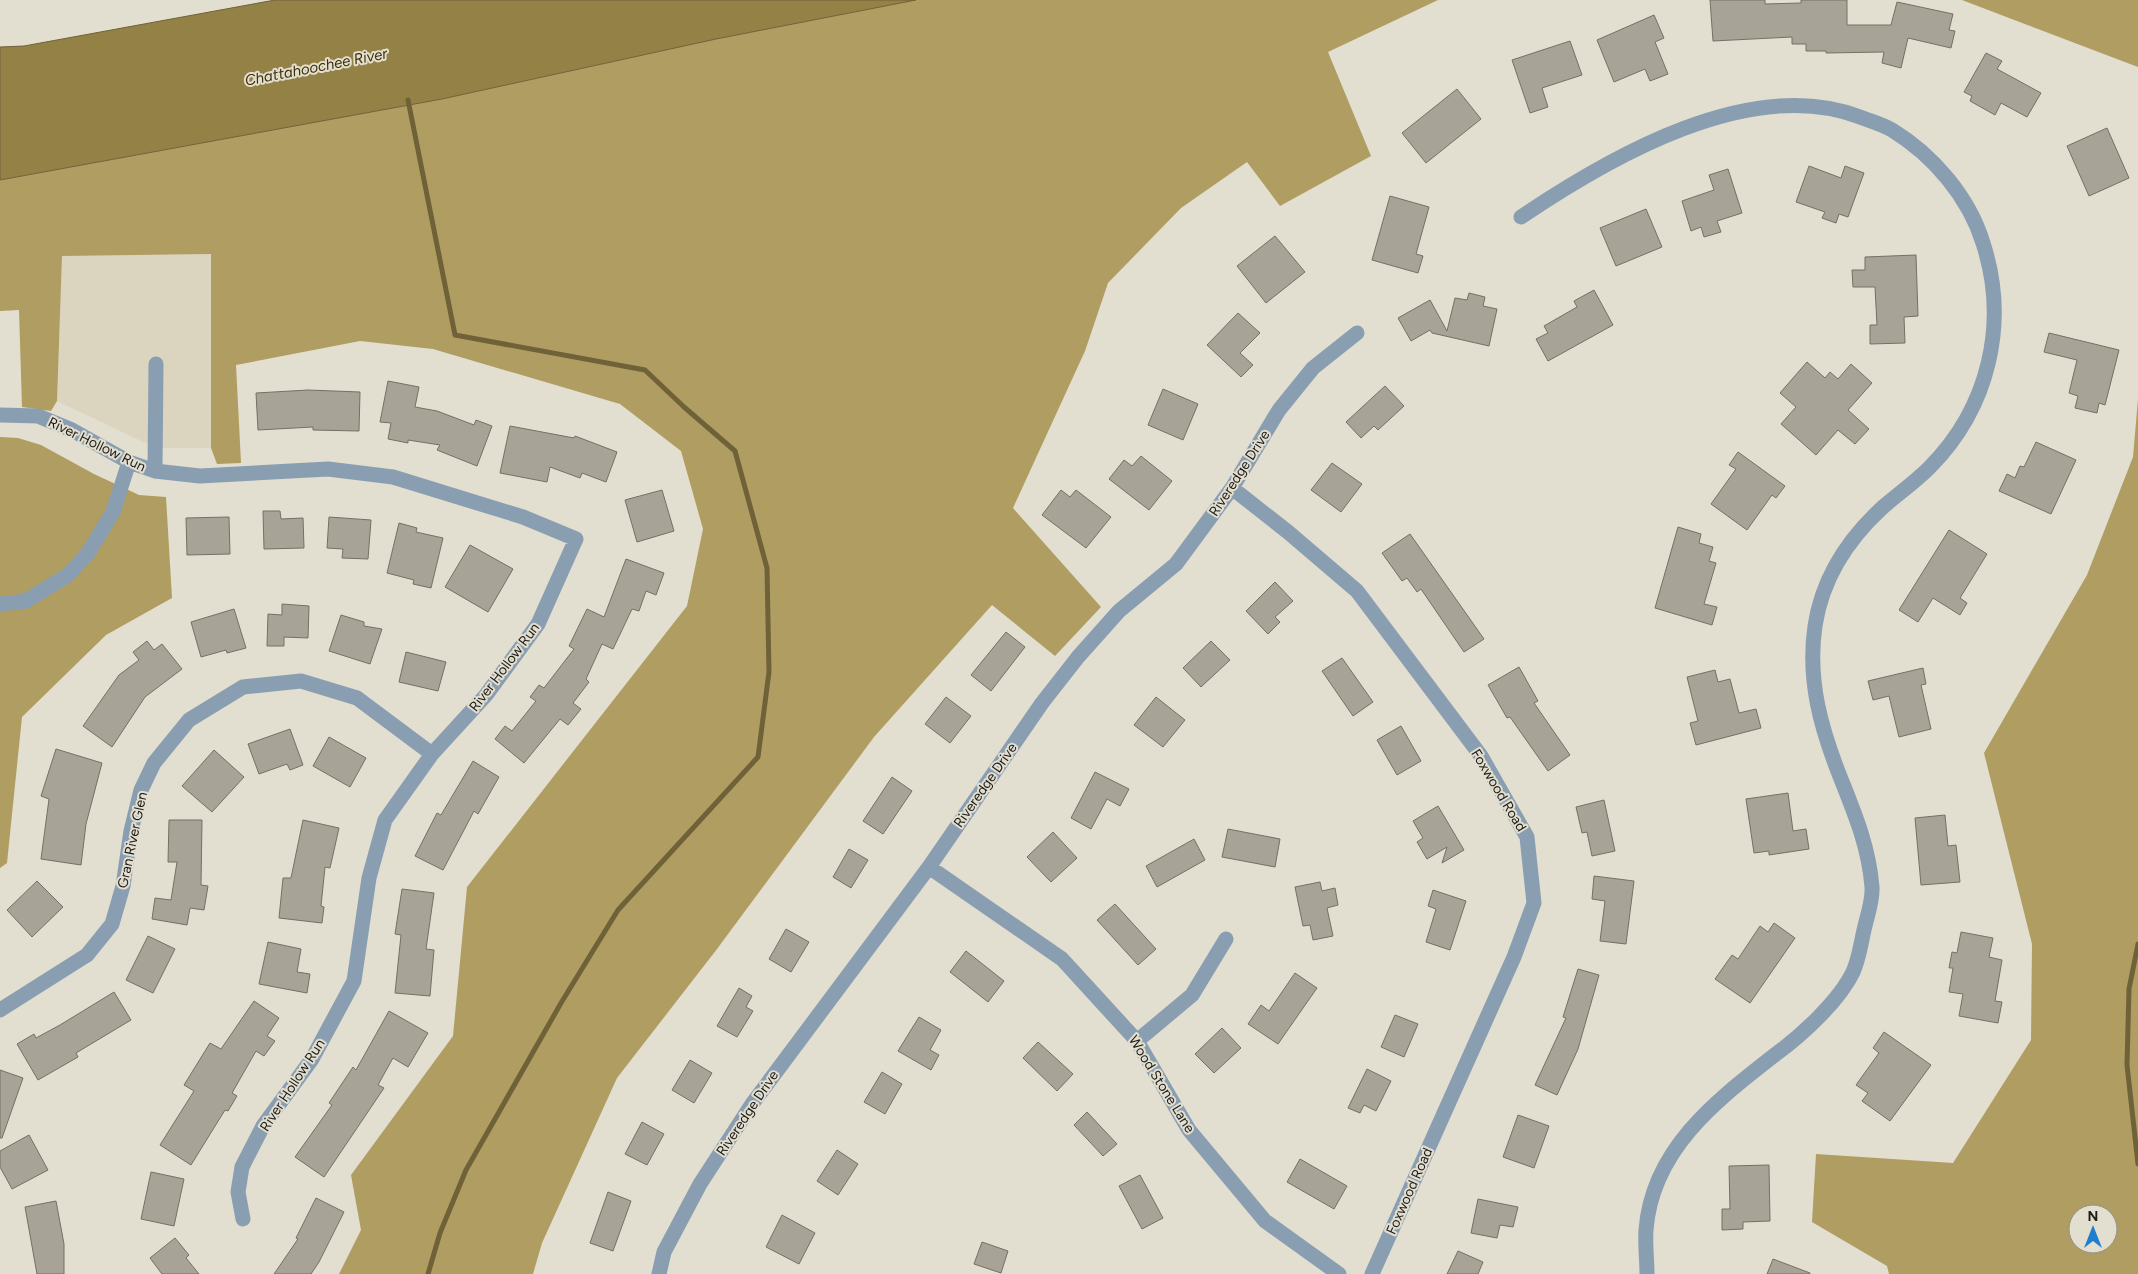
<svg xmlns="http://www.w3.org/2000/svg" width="2138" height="1274" font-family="Figtree,sans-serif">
<rect width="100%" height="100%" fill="#e2ded0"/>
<!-- built -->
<path fill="#dbd5bf" d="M211,254V448H156L57,401L62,256Z"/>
<!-- forest -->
<path fill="#b09d62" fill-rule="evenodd" d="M916,0H1438L1328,52L1371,156L1280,206L1247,162L1181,208L1108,283L1085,351L1013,508L1101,607L1055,656L992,605L874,737L717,949L617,1078L542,1243L533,1274H339L361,1230L351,1175L453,1036L467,887L687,606L703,529L681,451L620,404L433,349L360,341L236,365L241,463L217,464L211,448V254L62,256L57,401L51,411L22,407L19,310L0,311V180L442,99L716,39Z
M1962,0H2138V67Z
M2138,399V1274H1889L1887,1266L1812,1222L1816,1154L1953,1163L2031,1040L2032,944L1984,753L2087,575L2133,457ZM2078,1214H2108V1244H2078Z
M0,437L18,438L41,445L94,474L139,495L166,497L172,598L106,635L22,717L7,863L0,868Z"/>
<!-- water -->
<path fill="#948146" stroke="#706238" d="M275,0H916L716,39L442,99L0,180V47L24,46Z"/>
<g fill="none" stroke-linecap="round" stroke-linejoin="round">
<!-- stream -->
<path stroke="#706238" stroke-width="5" d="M408,100L455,335L645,370L684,407L735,451L767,568L769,672L758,757L618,910L561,1003L466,1170L440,1233L428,1274
M2138,944L2129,989L2127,1065L2138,1164"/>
</g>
<!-- building -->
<path fill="#a7a396" stroke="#747064" d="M1710,0H1765V4L1801,3V0H1847V25H1891L1897,2L1953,14L1949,30L1955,31L1951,48L1908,38L1901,68L1882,63L1884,52L1826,53V51H1806V44H1792V37L1713,41Z
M1654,15L1664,38L1655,42L1668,74L1650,81L1645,69L1614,82L1597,40Z
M1570,41L1582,75L1542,88L1548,107L1530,113L1512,60Z
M1986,53L2002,61L1997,69L2041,93L2027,117L2001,103L1995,115L1970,101L1972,96L1964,92Z
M1457,89L1481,119L1426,163L1402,133Z
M2107,128L2129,178L2089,196L2067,146Z
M1809,166L1841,178L1845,166L1864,173L1848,217L1839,214L1836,223L1822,218L1825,212L1796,202Z
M1728,169L1742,213L1717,221L1721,232L1704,237L1701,227L1691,231L1682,201L1714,190L1709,175Z
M1390,196L1429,207L1416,254L1423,256L1418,273L1372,260Z
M1646,209L1662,247L1616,266L1600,228Z
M1275,236L1305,272L1266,303L1237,266Z
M1916,255L1918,316L1904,317L1905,343L1870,344V325H1877L1875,287H1853L1852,270H1865V257Z
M1594,290L1613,325L1548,361L1536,339L1548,333L1544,326L1577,307L1574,301Z
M1469,293L1485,297L1483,306L1497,309L1489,346L1432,333L1430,330L1411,341L1398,318L1430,300L1447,331L1455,298L1467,300Z
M1238,313L1260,333L1240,353L1253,365L1241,377L1207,345Z
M2049,333L2119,350L2105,405L2099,403L2097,413L2075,408L2078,396L2069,393L2077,360L2044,352Z
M1807,362L1825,378L1830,372L1838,379L1851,364L1872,383L1848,410L1869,429L1855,444L1838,430L1816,455L1781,424L1796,407L1780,393Z
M388,381L419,387L415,407L437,411L474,425L476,420L492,426L477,466L437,450L440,445L408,440V443L388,439L391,423L380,422Z
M1385,386L1404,406L1378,430L1374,426L1361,438L1346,422Z
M1163,389L1198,404L1183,440L1148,425Z
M308,390L360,392L359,431L313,430V427L258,430L256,393Z
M510,426L574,438L575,436L617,452L606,482L582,473L580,478L550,467L547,482L500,473Z
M2036,442L2076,460L2051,514L1999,491L2007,474L2015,478L2020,466L2024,467Z
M1738,452L1785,486L1776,498L1772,495L1747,530L1711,504L1736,469L1729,465Z
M1141,456L1172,481L1149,510L1109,479L1124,460L1132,466Z
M1332,463L1362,484L1341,512L1311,490Z
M662,490L674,531L637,542L625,500Z
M1061,490L1070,497L1076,490L1111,517L1086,548L1042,515Z
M263,511H280L281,519L303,518L304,548L264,549Z
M229,517L230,554L187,555L186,518Z
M329,517L371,520L368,559L342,558L343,549L327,548Z
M399,523L417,528L416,532L443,538L431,588L413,584L414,580L387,573Z
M1678,527L1701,534L1699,543L1713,547L1709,561L1716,563L1704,604L1717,607L1712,625L1655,608Z
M1949,530L1987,554L1960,598L1967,603L1960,615L1933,598L1918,622L1899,610Z
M1410,534L1484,639L1464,652L1421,589L1417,592L1407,578L1402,581L1382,553Z
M470,545L513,569L488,612L445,587Z
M626,559L664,573L656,595L646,591L639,611L632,609L613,649L602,644L586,679L589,682L573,703L581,709L568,725L560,719L524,763L495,739L505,726L512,731L536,701L530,697L539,685L544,688L574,649L569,646L587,609L604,617Z
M1275,582L1293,601L1275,617L1280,622L1268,634L1246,611Z
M282,604L309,606L308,638L284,637V646H267L268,614L282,615Z
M234,609L246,648L227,653L226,650L201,657L191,622Z
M341,615L364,622V626L382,629L370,664L329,651Z
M1006,632L1025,647L991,691L971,675Z
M147,641L154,650L162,644L182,669L145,697L112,747L83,726L119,675L139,660L133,652Z
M1211,641L1230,660L1201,687L1183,668Z
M406,652L446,662L438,691L399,682Z
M1342,658L1373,702L1353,716L1322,671Z
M1519,667L1538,701L1534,703L1570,755L1548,771L1510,717L1507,718L1488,685Z
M1923,668L1926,684L1921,685L1931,729L1899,737L1889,696L1873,700L1868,681Z
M1715,670L1718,682L1730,679L1739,713L1756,709L1761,728L1696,745L1690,723L1698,721L1687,677Z
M946,697L971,716L950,743L925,724Z
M1156,697L1185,720L1163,747L1134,725Z
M1401,726L1421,761L1397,775L1377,740Z
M290,729L303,765L290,770L287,764L259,774L248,744Z
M329,737L366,758L350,787L313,766Z
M56,749L102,763L86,824L81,865L41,859L49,799L41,796Z
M214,750L244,777L212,812L182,786Z
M473,761L499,777L478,814L474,811L443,870L415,856L437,813L441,815Z
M1095,772L1129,789L1120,806L1107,799L1091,829L1071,818Z
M892,777L912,791L883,834L863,821Z
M1788,793L1793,831L1806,829L1809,849L1769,855V851L1754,853L1746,799Z
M1604,800L1615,851L1592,856L1587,832L1582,833L1576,807Z
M1438,806L1464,850L1442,863L1447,847L1427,859L1417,842L1423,838L1413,821Z
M1945,815L1948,846L1956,845L1960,882L1921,885L1915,818Z
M169,820H202L201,885L208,886L204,910L190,908L187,925L152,919L155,898L171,900L177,862H168Z
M303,820L339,828L330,868L325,867L321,906L324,907L322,923L279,918L283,878H291Z
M1228,829L1280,839L1275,867L1222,857Z
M1053,832L1077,858L1051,882L1027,857Z
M1194,839L1205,860L1157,887L1146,866Z
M849,849L868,860L851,888L833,877Z
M1594,876L1634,881L1626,944L1600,941L1605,901L1592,899Z
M37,881L63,907L32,937L7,910Z
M1320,882L1322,891L1335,888L1338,905L1327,908L1333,936L1313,940L1310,925L1303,926L1295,887Z
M402,889L434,893L426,949L434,950L430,996L395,993L401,935L395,934Z
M1433,890L1466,901L1450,950L1426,942L1436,909L1428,906Z
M1115,904L1156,949L1138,965L1097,920Z
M1774,923L1795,938L1750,1003L1715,979L1732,955L1738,959L1760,926L1768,932Z
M786,929L809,942L791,972L769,959Z
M1961,932L1993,938L1989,957L2002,960L1995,1001L2002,1002L1998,1023L1959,1016L1963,994L1949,992L1953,968H1949L1952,952L1957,953Z
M148,936L175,949L153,993L126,980Z
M268,942L301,949L297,972L310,974L307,993L259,984Z
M966,951L1004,981L988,1002L950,972Z
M1578,969L1599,975L1578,1049L1557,1095L1535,1085L1566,1018L1563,1017Z
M1295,973L1317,988L1278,1044L1248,1024L1261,1005L1269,1011Z
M739,988L752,996L746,1007L753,1011L737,1037L717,1026Z
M114,992L131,1020L76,1053L78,1057L38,1080L17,1044L34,1034L36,1038L60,1025Z
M254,1001L279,1018L267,1036L275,1041L264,1056L256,1051L232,1093L237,1096L228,1111L225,1110L191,1165L160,1145L194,1091L184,1085L210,1043L221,1049Z
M389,1011L428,1033L408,1067L393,1058L378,1085L384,1088L324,1177L295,1157L332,1105L329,1103L353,1067L356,1070Z
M1395,1015L1418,1024L1404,1057L1381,1047Z
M919,1017L941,1030L930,1050L939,1055L931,1070L898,1051Z
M1222,1028L1241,1048L1214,1073L1195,1054Z
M1884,1032L1931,1065L1890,1121L1862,1101L1868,1093L1856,1085L1879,1053L1873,1048Z
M1038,1042L1073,1074L1057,1091L1023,1058Z
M690,1060L712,1073L694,1103L672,1090Z
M1367,1069L1391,1081L1376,1111L1364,1105L1360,1113L1348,1108Z
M0,1070L23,1078L2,1138H0Z
M882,1072L902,1084L885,1114L864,1102Z
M1087,1112L1117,1144L1103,1156L1074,1125Z
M1518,1115L1549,1126L1534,1168L1503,1157Z
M642,1122L664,1134L647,1165L625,1154Z
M29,1135L48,1170L12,1189L0,1167V1151Z
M837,1150L858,1164L838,1195L817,1181Z
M1300,1159L1347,1186L1334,1209L1287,1182Z
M1769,1165L1770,1221L1743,1222V1229L1722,1230V1209H1730L1729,1166Z
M151,1172L184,1179L174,1226L141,1219Z
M1140,1175L1163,1218L1142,1229L1119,1186Z
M608,1192L631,1201L613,1251L590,1243Z
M316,1198L344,1212L319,1262L311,1274H274L298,1239L296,1238Z
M1478,1199L1518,1207L1513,1227L1500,1225L1497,1238L1471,1233Z
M56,1201L64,1244V1274H37L25,1207Z
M782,1215L815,1233L799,1264L766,1247Z
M175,1238L189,1255L186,1258L199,1274H162L150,1258Z
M982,1242L1008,1251L1001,1273L974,1264Z
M1458,1251L1483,1262L1478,1274H1447Z
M1773,1259L1810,1273V1274H1767Z"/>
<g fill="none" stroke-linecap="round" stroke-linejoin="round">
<!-- minor -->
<path stroke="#8a9eb2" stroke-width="15" d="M1521,217C1610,157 1751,75 1860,117C1870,121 1882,124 1892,130C1933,155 1969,197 1983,243C2009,323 1989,408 1929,468C1915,482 1898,494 1883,507C1848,539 1822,579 1815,626C1807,680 1821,729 1841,779C1855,814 1869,848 1872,887C1873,901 1867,916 1864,930C1861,943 1859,959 1853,972C1839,1001 1802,1035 1776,1054C1717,1100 1652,1149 1646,1230C1645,1245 1647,1260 1647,1274
M0,415L38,416L72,430L129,462L155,471L200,476L328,469L393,477L523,517L576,539L538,624L486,695L432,754L385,820L369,878L354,981L312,1059L263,1126L242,1167L238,1192L243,1219
M155,471L156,364
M1232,488L1288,532L1357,591L1481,756L1527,837L1534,903L1514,957L1372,1274
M0,604L26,601L68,575L88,553L113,512L129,462
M929,867L1062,959L1137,1041L1189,1130L1265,1221L1339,1274
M0,1010L87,955L112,924L123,886L131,831L141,790L154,763L189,720L243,687L301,681L357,698L432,754
M1137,1041L1192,995L1226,939
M659,1274L664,1252L700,1184L752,1104L929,867L1042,703L1078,657L1119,611L1176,564L1232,488L1279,410L1313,368L1357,333"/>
</g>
<g text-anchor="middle" stroke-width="4" stroke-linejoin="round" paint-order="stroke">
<!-- street labels -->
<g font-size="14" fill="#1d1b16" stroke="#e2ded0">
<text transform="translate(97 444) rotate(26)" y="5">River Hollow Run</text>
<text transform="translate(1239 473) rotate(-57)" y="5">Riveredge Drive</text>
<text transform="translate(504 667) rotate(-53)" y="5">River Hollow Run</text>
<text transform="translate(985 785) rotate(-55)" y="5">Riveredge Drive</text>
<text transform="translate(1499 790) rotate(59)" y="5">Foxwood Road</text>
<text transform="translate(132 840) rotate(-78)" y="5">Gran River Glen</text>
<text transform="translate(1162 1084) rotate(58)" y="5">Wood Stone Lane</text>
<text transform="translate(292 1085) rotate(-57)" y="5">River Hollow Run</text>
<text transform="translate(747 1113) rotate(-56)" y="5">Riveredge Drive</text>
<text transform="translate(1409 1191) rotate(-66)" y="5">Foxwood Road</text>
</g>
<!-- water labels -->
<g font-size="15" font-style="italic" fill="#3d2f00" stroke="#e2ded0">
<text transform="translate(316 67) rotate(-11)" y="5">Chattahoochee River</text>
</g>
</g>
<!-- north arrow -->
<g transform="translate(2093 1229)"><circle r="24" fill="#e2ded0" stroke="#939086"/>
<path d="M0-4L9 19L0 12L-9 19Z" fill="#1f7ecb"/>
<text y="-8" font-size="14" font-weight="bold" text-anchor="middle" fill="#1d1b16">N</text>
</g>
</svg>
